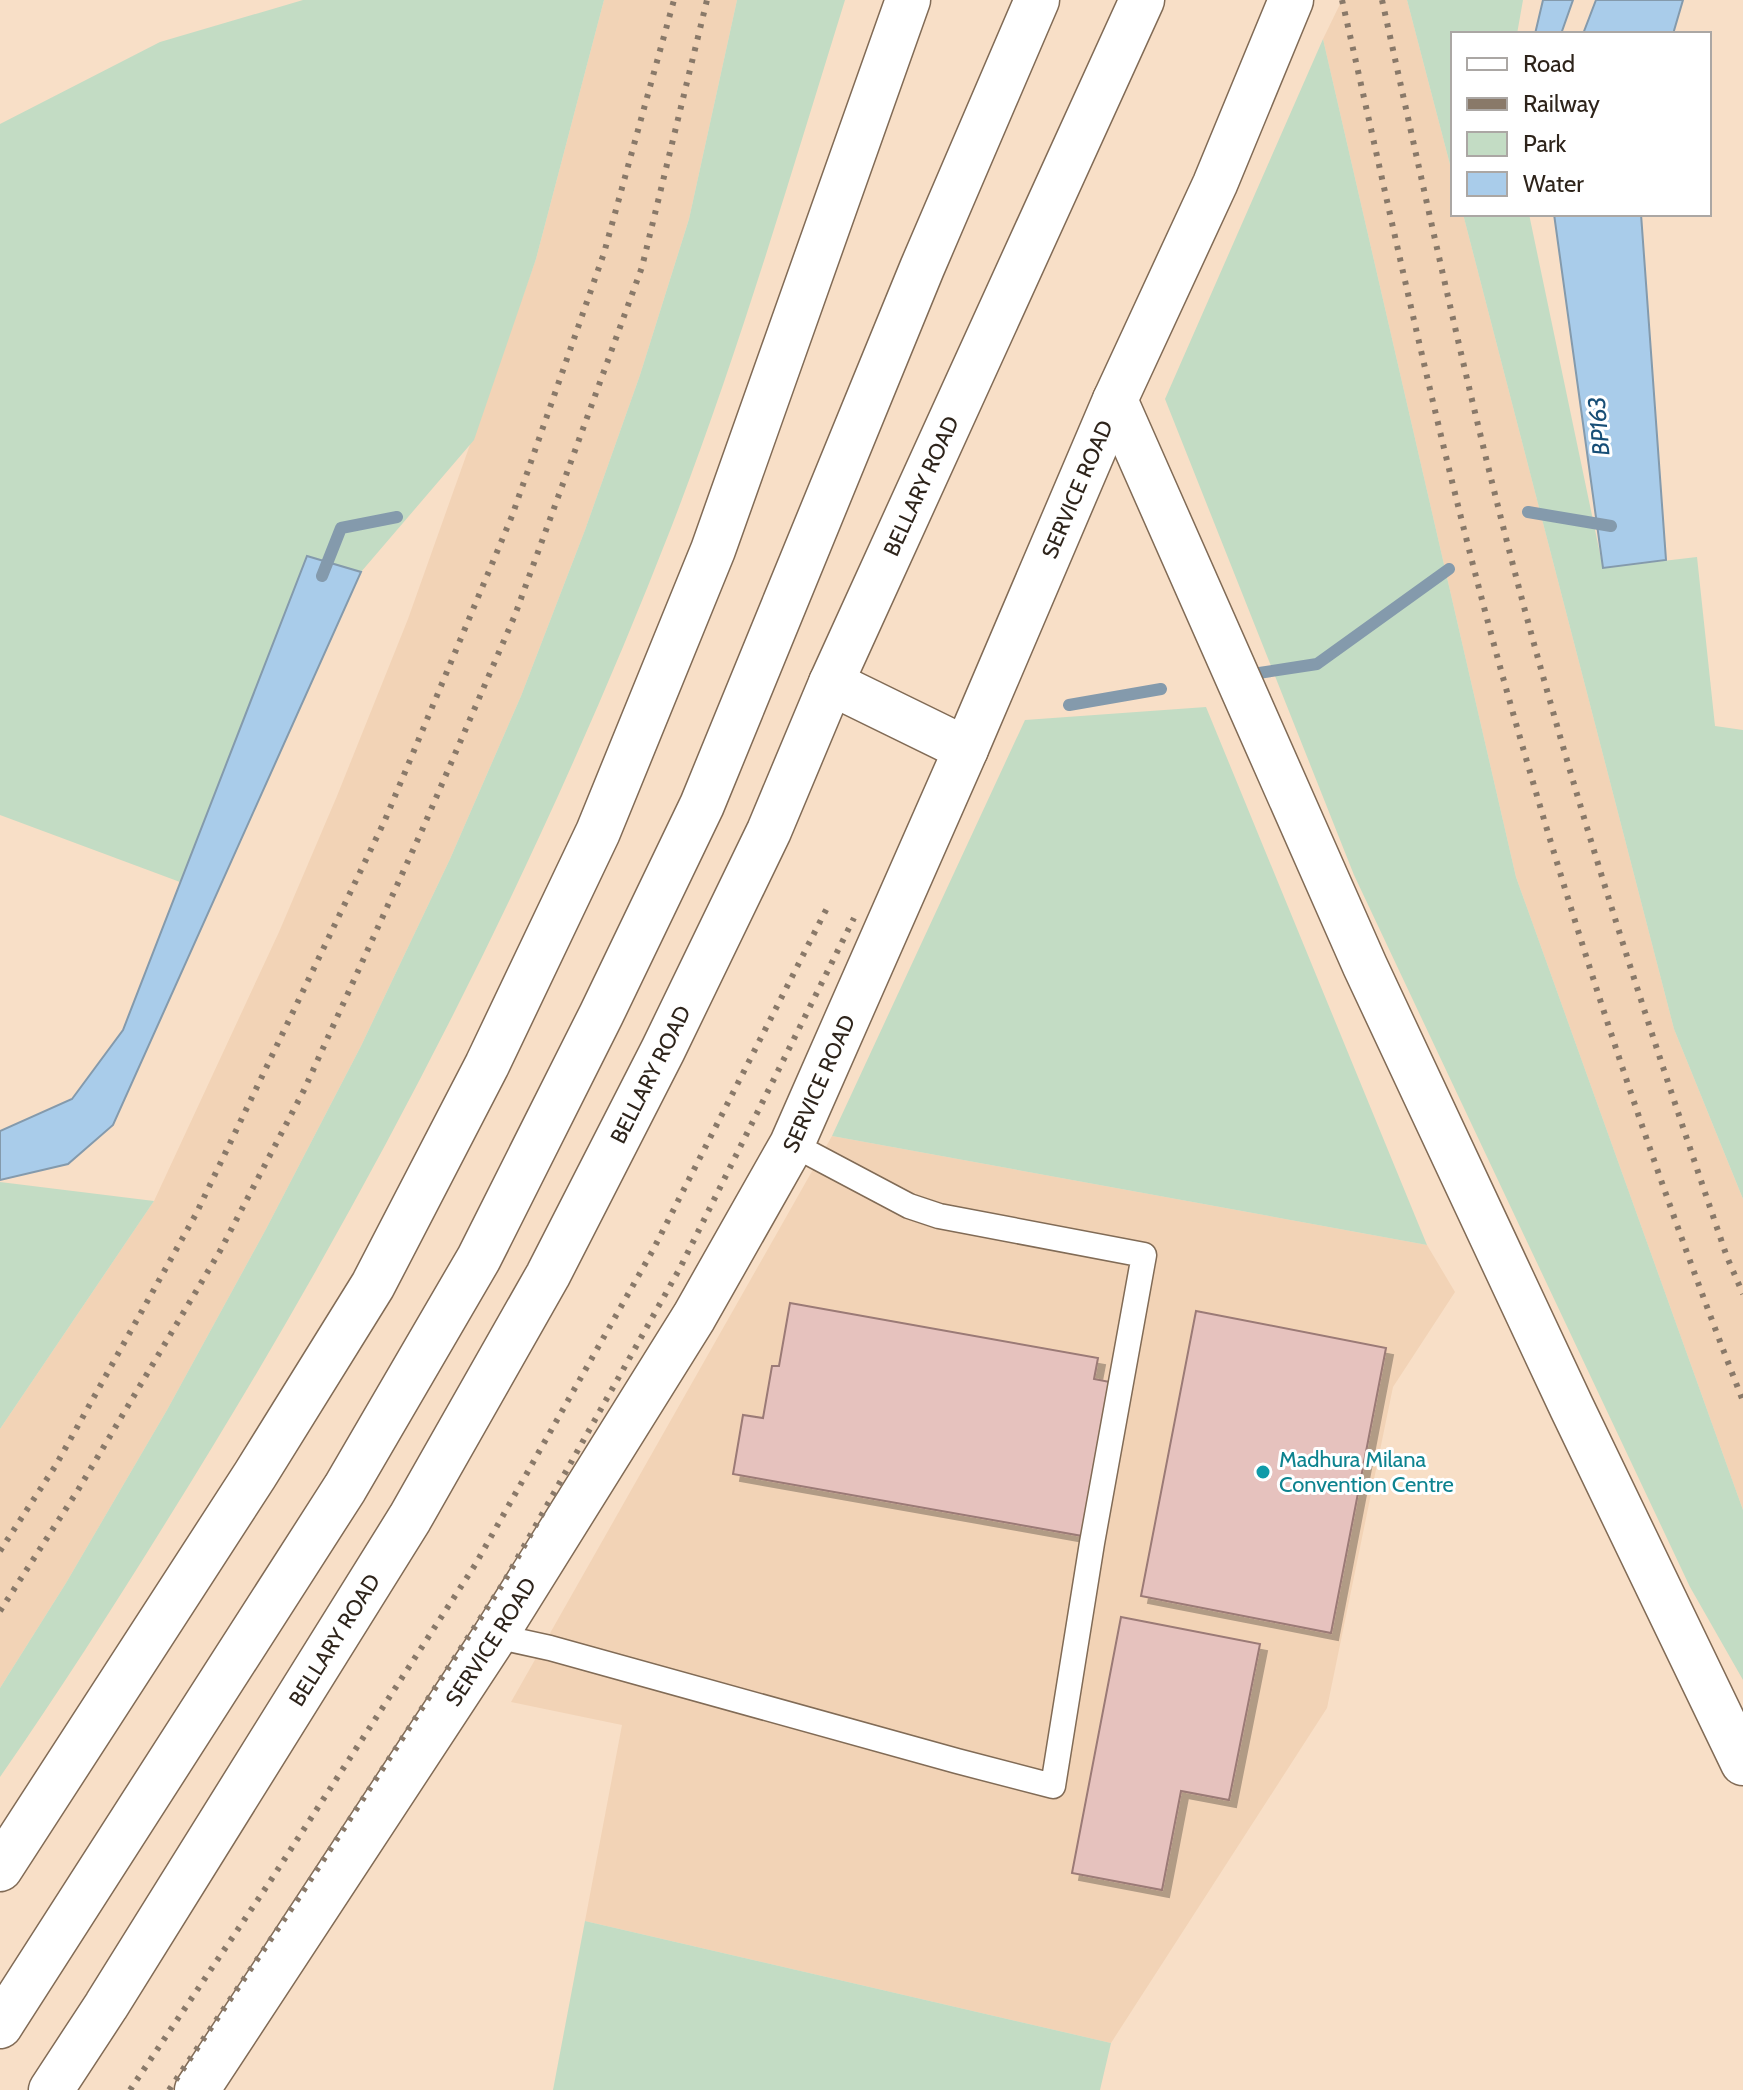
<svg xmlns="http://www.w3.org/2000/svg" width="1743" height="2090" font-family="Cabin,sans-serif">
<defs>
<filter id="shadow"><feDropShadow dx="7" dy="7" stdDeviation="0" flood-color="#0004"/></filter>
</defs>
<rect width="100%" height="100%" fill="#f8dfc7"/>
<!-- built -->
<path fill="#f2d3b6" d="M604,0H737L689,219L640,375L585,530L521,696L450,859L361,1046L266,1229L167,1410L66,1583L0,1688V1429L154,1201L279,932L337,796L408,619L536,259Z
M1342,0H1407L1453,176V214H1463L1674,1029L1743,1199V1510L1516,877L1323,39Z
M832,1136L1427,1245L1455,1292L1393,1387L1327,1708L1111,2043L585,1921L622,1725L511,1702Z"/>
<!-- green -->
<path fill="#c3dcc4" d="M303,0H604L536,259L474,440L361,572L307,556L180,882L0,815V124L160,42Z
M737,0H845C790,177 738,355 671,528C536,874 365,1204 168,1519C114,1606 59,1692 0,1777V1688L66,1583L167,1410L266,1229L361,1046L450,859L521,696L585,530L640,375L689,219Z
M1407,0H1523L1517,34H1453V176Z
M1323,39L1516,877L1743,1510V1680L1690,1587L1354,875L1165,399Z
M1463,214H1529L1603,568L1697,557L1715,726L1743,730V1199L1674,1029Z
M1206,707L1427,1245L832,1136L1025,720Z
M0,1182L154,1201L0,1429Z
M585,1921L1111,2043L1100,2090H553Z"/>
<!-- water -->
<path fill="#a9ccea" stroke="#849aac" stroke-width="2" d="M1543,0H1573L1561,34H1535Z
M1596,0H1683L1673,34H1583Z
M1554,214H1641L1666,560L1603,568Z
M307,556L361,572L113,1125L68,1164L0,1180V1131L72,1099L123,1030Z"/>
<g fill="none" stroke-linecap="round" stroke-linejoin="round">
<!-- stream -->
<path stroke="#849aac" stroke-width="12" d="M1528,512L1611,526
M322,576L341,528L397,517
M1246,675L1317,664L1449,569
M1069,705L1161,689"/>
</g>
<!-- building -->
<path fill="#e6c2be" stroke="#9b7a76" stroke-width="2" filter="url(#shadow)" d="M790,1303L1098,1358L1094,1379L1115,1383L1088,1537L733,1474L743,1415L763,1418L772,1366H779Z
M1196,1311L1386,1348L1331,1633L1141,1596Z
M1121,1617L1260,1644L1229,1800L1181,1791L1162,1890L1072,1873Z"/>
<g fill="none" stroke-linecap="round" stroke-linejoin="round">
<!-- lane casing -->
<g stroke="#816b56" stroke-width="27">
<path id="lane" d="M495,1636L550,1648L957,1761L1053,1786L1092,1543L1144,1255L939,1216L909,1206L792,1144"/>
</g>
<!-- street casing -->
<g stroke="#816b56" stroke-width="47">
<path id="street" d="M1115,400L1365,966L1572,1408L1743,1763"/>
</g>
<!-- secondary casing -->
<g stroke="#816b56" stroke-width="47">
<g id="secondary">
<path d="M0,1869L255,1475L373,1285L487,1065L598,832L713,550L908,0"/>
<path id="s1" d="M197,2090L495,1636L694,1317L792,1144L966,749L1115,400L1215,184L1291,0"/>
</g>
</g>
<!-- highway casing -->
<g stroke="#816b56" stroke-width="47">
<g id="highway">
<path d="M831,683L966,749"/>
<path d="M0,2026L345,1488L479,1258L601,1015L702,805L922,268L1037,0"/>
<path id="s2" d="M51,2090L106,2006L410,1518L548,1275L663,1050L769,831L831,683L1142,0"/>
</g>
</g>
<!-- lane -->
<use href="#lane" stroke="#fff" stroke-width="24"/>
<!-- street -->
<use href="#street" stroke="#fff" stroke-width="44"/>
<!-- secondary -->
<use href="#secondary" stroke="#fff" stroke-width="44"/>
<!-- highway -->
<use href="#highway" stroke="#fff" stroke-width="44"/>
<!-- rail -->
<path stroke="#897969" stroke-width="6" stroke-dasharray="4 8" stroke-linecap="butt" d="M1342,0C1396,238 1446,478 1513,713C1579,945 1655,1176 1743,1401
M1382,0C1434,235 1484,470 1550,701C1603,889 1664,1073 1727,1257L1743,1294
M0,1551L56,1465L196,1214L385,820L512,516L604,253L674,0
M0,1611L78,1490L220,1251L304,1090L423,828L515,615L642,267L707,0
M130,2090L269,1883L475,1565L653,1250L828,906
M169,2090L298,1899L504,1582L680,1268L854,918"/>
</g>
<!-- markers -->
<circle fill="#0f9aa8" stroke="#fff" stroke-width="3" cx="1263" cy="1472" r="8"/>
<g text-anchor="middle" stroke-width="6" stroke-linejoin="round" paint-order="stroke">
<!-- street labels -->
<g font-size="22" fill="#2e241b" stroke="#fff">
<text dy="8" stroke="none"><textPath href="#s2" startOffset="1828">BELLARY ROAD</textPath></text>
<text dy="8" stroke="none"><textPath href="#s1" startOffset="1832">SERVICE ROAD</textPath></text>
<text dy="8" stroke="none"><textPath href="#s2" startOffset="1180">BELLARY ROAD</textPath></text>
<text dy="8" stroke="none"><textPath href="#s1" startOffset="1184">SERVICE ROAD</textPath></text>
<text dy="8" stroke="none"><textPath href="#s2" startOffset="532">BELLARY ROAD</textPath></text>
<text dy="8" stroke="none"><textPath href="#s1" startOffset="536">SERVICE ROAD</textPath></text>
</g>
<!-- culture labels -->
<g font-size="22" fill="#0d838f" stroke="#fff" text-anchor="start">
<text x="1279" y="1467">Madhura Milana<tspan x="1279" dy="25">Convention Centre</tspan></text>
</g>
<!-- water labels -->
<g font-size="24" font-style="italic" fill="#174e76" stroke="#fff">
<text transform="translate(1599 426) rotate(-95)" y="8">BP163</text>
</g>
</g>
<!-- legend -->
<rect x="1451" y="32" width="260" height="184" fill="#ffffff" stroke="#aba7a4" stroke-width="2"/>
<rect x="1467" y="58" width="40" height="12" fill="#ffffff" stroke="#aba7a4" stroke-width="2"/>
<text x="1523" y="72" font-size="24" fill="#2e241b">Road</text>
<rect x="1467" y="98" width="40" height="12" fill="#897969" stroke="#aba7a4" stroke-width="2"/>
<text x="1523" y="112" font-size="24" fill="#2e241b">Railway</text>
<rect x="1467" y="132" width="40" height="24" fill="#c3dcc4" stroke="#aba7a4" stroke-width="2"/>
<text x="1523" y="152" font-size="24" fill="#2e241b">Park</text>
<rect x="1467" y="172" width="40" height="24" fill="#a9ccea" stroke="#aba7a4" stroke-width="2"/>
<text x="1523" y="192" font-size="24" fill="#2e241b">Water</text>
</svg>
